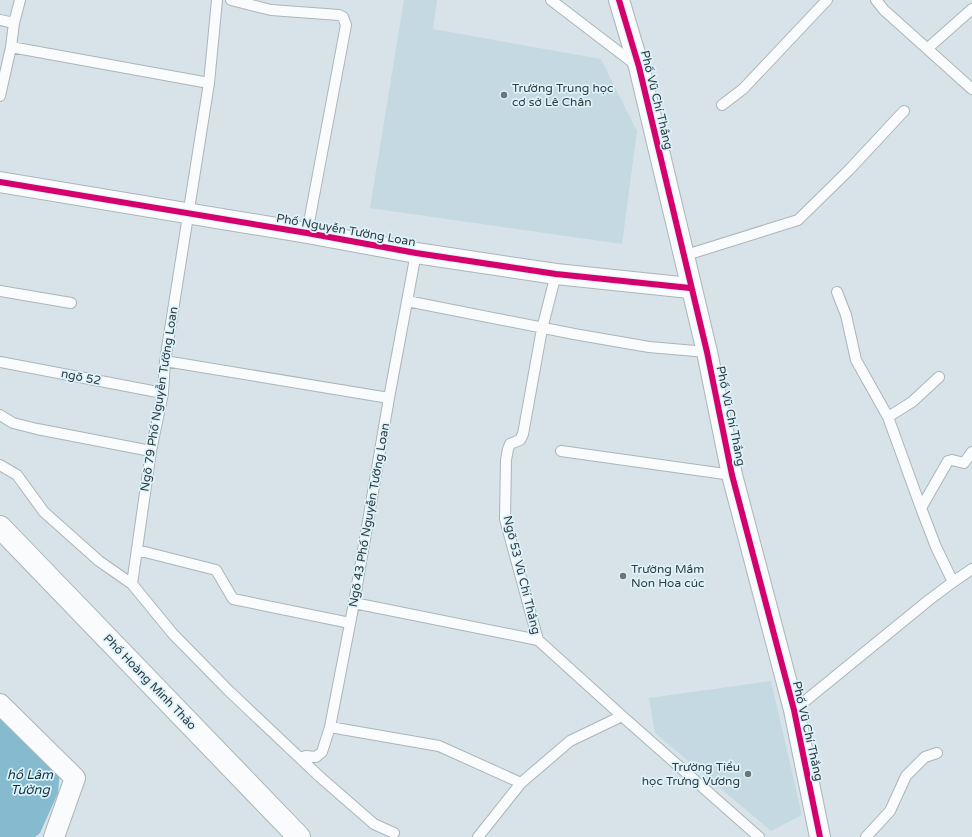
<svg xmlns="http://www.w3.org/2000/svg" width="972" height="837" font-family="'Varela Round',sans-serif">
<rect width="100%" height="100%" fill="#d7e3e8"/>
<!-- built -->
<path fill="#c4d9e2" d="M404,0H437L433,29L601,59L637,131L622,244L370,208Z
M771,681L802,815L771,831L655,733L649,698Z"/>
<!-- water -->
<path fill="#86bace" d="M0,708L60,771L58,793L40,833L35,837H0Z"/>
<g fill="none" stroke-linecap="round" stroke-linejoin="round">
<!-- service casing -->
<g stroke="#acb5b9" stroke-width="12">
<path id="service" d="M231,0L271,10L339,15L343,17L346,25L307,233
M551,0L636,65
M876,0L884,10L972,89
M0,20L14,23L11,47L0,96
M14,23L20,0
M11,47L209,83
M928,48L972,9
M722,105L743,89L827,0
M683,256L798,220L849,170L904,111
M556,274L542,329L523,434L520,440L510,444L508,449L506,460L505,519L538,640L622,716L759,837
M0,291L71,303
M837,292L846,315L856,360L888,417L921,508L936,547L953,582L972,569
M407,301L574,334L649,347L707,352
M165,361L389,398
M0,362L163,393
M0,415L13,423L37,429L151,451
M888,417L912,402L939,377
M561,451L732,475
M0,465L17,475L44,512L99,561L132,584L173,634L229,691L320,777L374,824L394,833
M921,508L948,461L952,460L964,463L972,452
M137,550L216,570L233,599L350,623
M132,584L151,451L163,393L165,361L209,83L217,0
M354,603L538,640
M794,710L929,600L953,582
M330,727L439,746L521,783
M300,758L306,756L316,757L322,752L330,727L354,603L389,398L416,253
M478,837L521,783L570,741L622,716
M866,837L890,811L906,776L925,757L937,753"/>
</g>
<!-- minor casing -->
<g stroke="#acb5b9" stroke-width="22">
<path id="minor" d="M619,0L639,67L707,352L732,475L794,710L820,837
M0,182L307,233L416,253L556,274L690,288
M0,704L75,778L54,837"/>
</g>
<!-- tertiary casing -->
<g stroke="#acb5b9" stroke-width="24">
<path id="tertiary" d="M0,527L299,837"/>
</g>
<!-- service -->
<use href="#service" stroke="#f9fbfc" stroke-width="10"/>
<!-- minor -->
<use href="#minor" stroke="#f9fbfc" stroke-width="20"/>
<!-- tertiary -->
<use href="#tertiary" stroke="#f9fbfc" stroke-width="22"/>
<!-- cycleway casing -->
<g stroke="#ddf3fc" stroke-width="8">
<path id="cycleway" d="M619,0L639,67L707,352L732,475L794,710L820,837
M0,182L307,233L416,253L556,274L690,288"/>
</g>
<!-- cycleway -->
<use href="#cycleway" stroke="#d6006c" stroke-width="6"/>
</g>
<!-- markers -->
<g fill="#6c767a" stroke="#ddf3fc" stroke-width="1.5">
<circle cx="504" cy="95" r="4"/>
<circle cx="623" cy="576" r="4"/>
<circle cx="748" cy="774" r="4"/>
</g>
<g text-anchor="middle" stroke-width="3.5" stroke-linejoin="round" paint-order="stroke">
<!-- poi labels -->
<g font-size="12" fill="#323b3e" stroke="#ddf3fc" text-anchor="start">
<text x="512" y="92">Trường Trung học<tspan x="512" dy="14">cơ sở Lê Chân</tspan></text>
<text x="631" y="573">Trường Mầm<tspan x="631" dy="14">Non Hoa cúc</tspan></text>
<text x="740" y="771" text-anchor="end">Trường Tiểu<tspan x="740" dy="14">học Trưng Vương</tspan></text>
</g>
<!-- street labels -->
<g font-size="12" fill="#323b3e" stroke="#ddf3fc">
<text transform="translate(657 100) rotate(76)" y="4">Phố Vũ Chí Thắng</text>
<text transform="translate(346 230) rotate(10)" y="4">Phố Nguyễn Tường Loan</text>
<text transform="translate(81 377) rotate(11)" y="4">ngõ 52</text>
<text transform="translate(159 399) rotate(-81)" y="4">Ngõ 79 Phố Nguyễn Tường Loan</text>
<text transform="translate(731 416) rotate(78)" y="4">Phố Vũ Chí Thắng</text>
<text transform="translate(369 515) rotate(-80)" y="4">Ngõ 43 Phố Nguyễn Tường Loan</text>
<text transform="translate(522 575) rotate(76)" y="4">Ngõ 53 Vũ Chí Thắng</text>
<text transform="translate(150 682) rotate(46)" y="4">Phố Hoàng Minh Thảo</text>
<text transform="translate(808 731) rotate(77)" y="4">Phố Vũ Chí Thắng</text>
</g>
<!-- water labels -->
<g font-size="13" font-style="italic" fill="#10323d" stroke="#ddf3fc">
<text x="30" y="779">hồ Lâm<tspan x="30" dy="15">Tường</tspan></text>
</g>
</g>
</svg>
